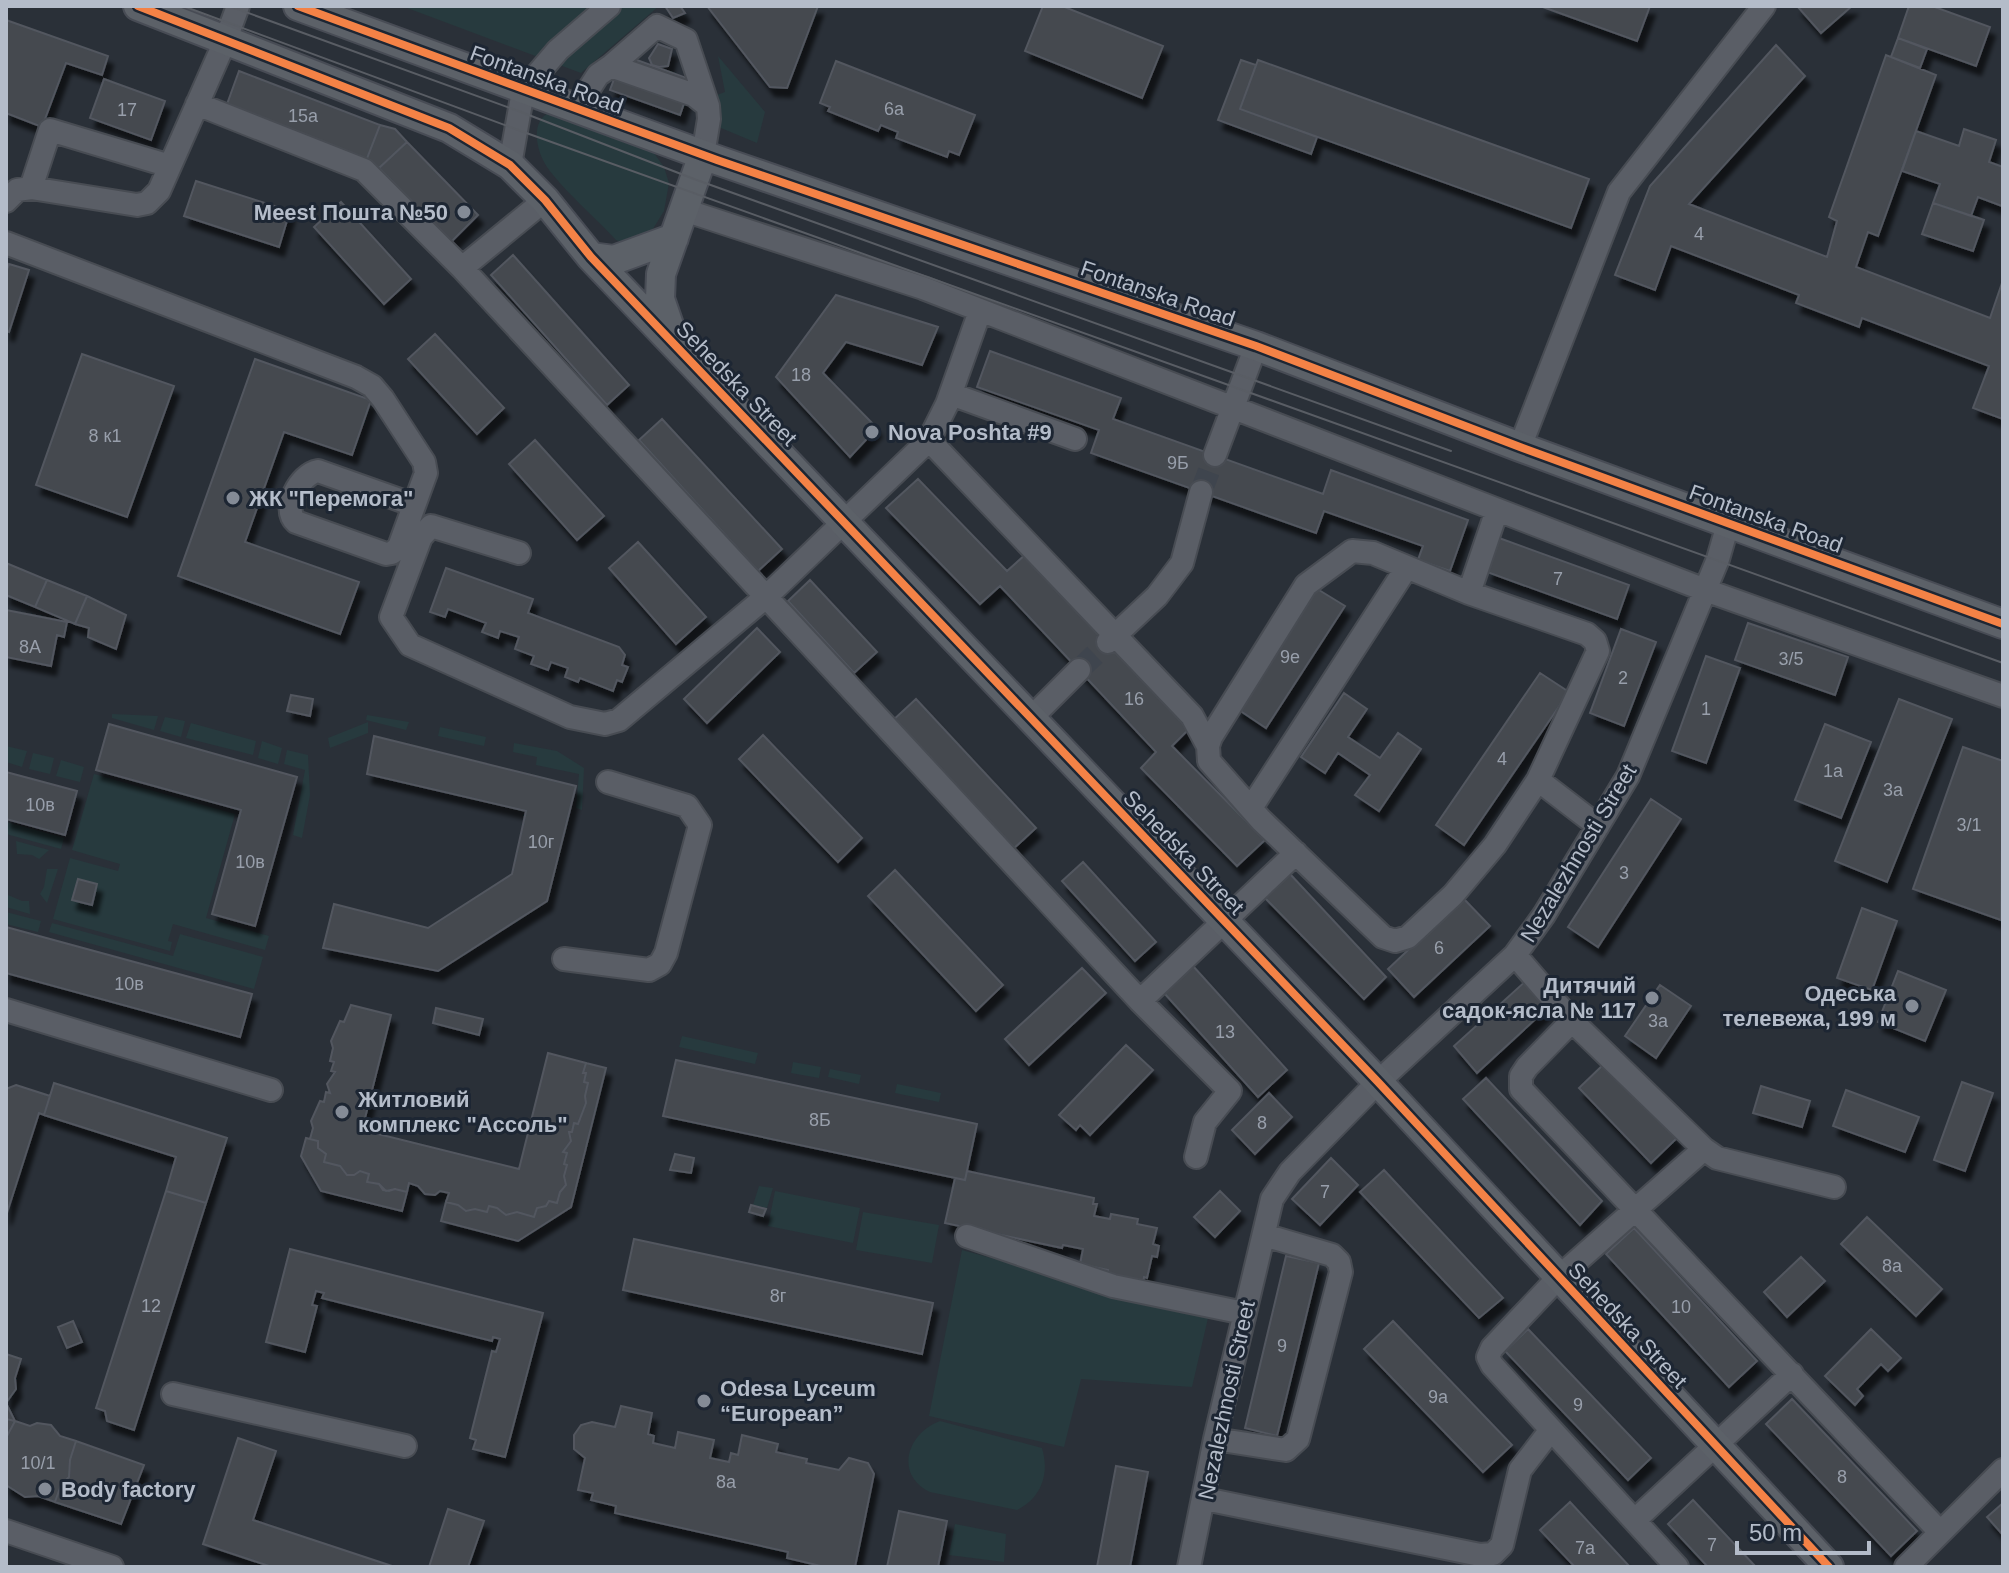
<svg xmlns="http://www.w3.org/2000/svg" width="2009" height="1573" font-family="Helvetica,sans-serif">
<defs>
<filter id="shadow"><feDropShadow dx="5" dy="9" stdDeviation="2" flood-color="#0009"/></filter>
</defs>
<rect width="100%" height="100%" fill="#2a3038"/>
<!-- green -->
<path fill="#273a3e" d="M402,6H659L581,73Z
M718,56L765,112L757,143L721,128L717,95L725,92Z
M550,112L651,149L664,167L669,183L664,211L651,232L623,243L616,240C597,219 562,189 547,167C537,152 529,122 550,112Z
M112,714L158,716L154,730L112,718Z
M367,715L409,722L406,730L366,720Z
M165,717L185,721L181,737L160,731Z
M368,722V733L330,748L328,738Z
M191,723L256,741L253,755L186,738Z
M440,727L486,737L484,746L438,736Z
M262,741L282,748L278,764L258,758Z
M514,743L557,751L584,768L582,810L576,808L579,774L536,765L537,757L513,752Z
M6,746L27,751L22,767L6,762Z
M287,750L308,755L310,795L302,838L293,835L305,770L284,764Z
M33,753L54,758L50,774L29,769Z
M61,760L84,767L80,782L56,776Z
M94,774L235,814L206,918L269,936L265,950L173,924L168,941L172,942L170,951L53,919L70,858L118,871L120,864L72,850Z
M6,822L64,838L61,849L6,834Z
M16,841L49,850L39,859L32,855L17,854Z
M47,869H58L47,903L40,894L44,887Z
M8,895L22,901H29L30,914L6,907Z
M6,912L41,921L38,932L6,924Z
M52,923L173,956L180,934L263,957L254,989L49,932Z
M682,1036L758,1053L755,1064L679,1047Z
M793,1062L821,1067L819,1078L791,1073Z
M830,1069L861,1075L859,1084L828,1077Z
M897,1084L941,1093L939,1102L895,1093Z
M759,1186L773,1188L767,1208L753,1205Z
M775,1191L860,1208L853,1243L768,1226Z
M863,1212L939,1225L932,1263L856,1250Z
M962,1250L1208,1318L1192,1387L1081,1379L1064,1447L929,1416Z
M940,1421L1042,1448C1050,1474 1041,1498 1017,1510L930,1492C894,1475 907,1433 940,1421Z
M955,1524L1006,1534L1004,1562L949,1555Z"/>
<!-- building -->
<path fill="#444950" stroke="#52575f" stroke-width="2" filter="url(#shadow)" d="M665,6H680L685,13L673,18Z
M707,6H818L787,88L770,87Z
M1043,6H1062L1163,46L1142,98L1025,51Z
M1540,6H1650L1637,41Z
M1797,6H1852L1821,33Z
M1909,6H1932L1990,27L1976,66L1898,38Z
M6,20L108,56L102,75L66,63L42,127L6,113Z
M1898,38L1927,49L1920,68L1891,57Z
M658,44L672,49L668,66L659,67L652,65L649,58Z
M1776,45L1805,76L1689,204L1827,257L1837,221L1829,217L1886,55L1936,75L1878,236L1868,232L1856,267L1990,318L2003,280V419L1973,408L1989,366L1862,318L1859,327L1796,303L1799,295L1671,246L1655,290L1615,275L1650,186Z
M623,55L692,80L680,115L610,90Z
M1241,60L1256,65L1240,109L1317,137L1311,154L1218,120Z
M1258,60L1589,179L1571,228L1240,109Z
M836,61L975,115L959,155L949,151L947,157L896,138L898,132L881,125L878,131L828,111L830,107L820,103Z
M239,71L380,125L366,161L226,107Z
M104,79L165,101L151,140L90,118Z
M380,125L395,129L407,142L379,168L366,161Z
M1964,129L1996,140L1989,162L2003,167L2002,206L1978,197L1971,216L1933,203L1940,184L1902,171L1916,131L1959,146Z
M407,142L478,215L451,242L379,168Z
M196,181L290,211L279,247L184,216Z
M341,202L411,279L384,304L314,227Z
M1933,203L1984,220L1973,251L1922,234Z
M513,255L629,385L607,405L491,275Z
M9,264L29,270L9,332L6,331V273Z
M836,295L938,327L922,365L846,342L823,373L877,428L850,457L776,377Z
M435,334L504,408L477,434L408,359Z
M990,351L1121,398L1113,419L1323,494L1331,470L1468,520L1450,571L1418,560L1423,546L1324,511L1316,533L1091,453L1099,430L977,387Z
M82,354L174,386L127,517L36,485Z
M255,359L371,400L352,455L284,432L245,542L359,582L340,634L178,576Z
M662,419L782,549L758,571L639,440Z
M535,440L604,516L577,540L509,464Z
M918,479L1007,571L1026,554L1191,727L1172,746L1265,840L1237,866L1141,768L1156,752L1000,586L980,604L886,508Z
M1499,538L1629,585L1617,619L1487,572Z
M638,542L706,617L676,644L609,568Z
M6,563L47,580L35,607L6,595Z
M446,568L533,599L528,613L619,647L625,655L622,665L628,667L622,682L617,680L613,691L580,678L578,682L565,677L568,668L551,662L548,670L531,664L534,656L515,649L519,637L500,631L498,638L482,632L486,623L448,609L445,617L430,612Z
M47,580L87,596L75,624L35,607Z
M810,580L877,652L854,673L788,601Z
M1314,587L1345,606L1266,728L1236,708Z
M87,596L126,615L116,649L88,637L89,628L75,624Z
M6,610L67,622L64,637L57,635L51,666L6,657Z
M1748,623L1848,657L1835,695L1735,660Z
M757,628L780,652L707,723L684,699Z
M1621,629L1656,642L1624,726L1590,713Z
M1706,656L1740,668L1706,763L1672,751Z
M1540,673L1569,692L1464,845L1436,825Z
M1344,693L1367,709L1348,737L1380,758L1398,733L1421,749L1379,811L1355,795L1370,775L1338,753L1325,773L1301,757Z
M291,695L313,699L310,716L287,711Z
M916,699L1036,828L1011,851L891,722Z
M1899,699L1952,719L1887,882L1835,861Z
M109,724L297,777L255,926L212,914L241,810L96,770Z
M1825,724L1871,742L1841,818L1795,800Z
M763,735L862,838L838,862L739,759Z
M374,736L576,786L547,901L438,971L323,948L334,904L428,928L512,874L526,811L367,774Z
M1963,747L2003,761L2001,920L1913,889Z
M6,772L77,791L65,835L6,819Z
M1651,799L1681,819L1598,947L1568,927Z
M1083,862L1156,942L1135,961L1062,881Z
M895,870L1003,985L976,1011L868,896Z
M1290,874L1386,977L1364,999L1264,897Z
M78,879L97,884L92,905L72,900Z
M1463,898L1490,926L1414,997L1388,969Z
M1862,908L1897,921L1872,990L1837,978Z
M6,927L252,994L240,1037L6,973Z
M1193,966L1287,1070L1258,1097L1164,993Z
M1082,968L1106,993L1029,1065L1005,1039Z
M1898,971L1946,990L1925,1041L1878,1022Z
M1528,979L1553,1003L1477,1073L1454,1046Z
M1660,985L1691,1006L1656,1058L1625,1036Z
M351,1005L391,1015L362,1130L519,1169L548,1053L586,1063L583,1073H586L584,1082L588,1083L585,1096L586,1103L578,1124L574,1123L572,1132H569L571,1141L563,1152L567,1153L564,1164L567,1165L564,1176L566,1185L560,1192L557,1203L549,1201L546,1206L537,1208L534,1217L517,1212L506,1215L497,1208L489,1206L487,1212L475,1209L466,1211L458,1205L446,1202L449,1193L440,1191L435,1195L425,1194L418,1186L409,1183L407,1192L395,1189L386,1191L379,1184L367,1182L369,1174L360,1171L354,1175H347L340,1166L324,1162L326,1154L318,1148V1141L310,1139L313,1128L311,1121L320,1101L324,1102L326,1092L330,1093L327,1084L335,1072L331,1071L334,1062L330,1061L333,1048L331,1041L340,1021L344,1022Z
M436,1008L483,1019L479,1035L433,1023Z
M1126,1045L1153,1070L1090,1135L1080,1125L1076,1130L1059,1115Z
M676,1060L977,1124L965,1180L663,1116Z
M586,1063L606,1068L571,1207L518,1241L441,1221L446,1202L458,1205L466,1211L475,1209L487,1212L489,1206L497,1208L506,1215L517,1212L534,1217L537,1208L546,1206L549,1201L557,1203L560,1192L566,1185L564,1176L567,1165L564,1164L567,1153L563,1152L571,1141L569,1132H572L574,1123L578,1124L586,1103L585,1096L588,1083L584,1082L586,1073H583Z
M1605,1063L1677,1138L1651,1163L1579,1088Z
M1486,1078L1602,1201L1580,1225L1463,1099Z
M1962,1082L1993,1093L1965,1171L1934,1160Z
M54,1083L227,1138L206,1203L166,1191L176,1157L44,1115Z
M16,1085L50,1096L44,1115L39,1113L6,1216V1089Z
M1761,1086L1810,1101L1802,1127L1753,1113Z
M1846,1090L1919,1117L1905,1152L1833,1126Z
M1269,1093L1292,1117L1255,1154L1232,1130Z
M306,1138L318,1141V1148L326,1154L324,1162L340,1166L347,1175H354L360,1171L369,1174L367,1182L379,1184L383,1190L389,1191L395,1189L407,1192L402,1211L321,1191L301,1156Z
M675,1154L694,1158L691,1173L670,1170Z
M1331,1158L1358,1185L1320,1225L1292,1199Z
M1384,1170L1503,1298L1479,1318L1360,1192Z
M967,1171L1094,1198L1093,1204H1097L1094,1216L1110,1219L1111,1214L1138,1219L1137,1224L1157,1228L1153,1244L1159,1246L1157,1257L1152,1256L1147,1278L1144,1277L1142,1288L1106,1280L1108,1270L1080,1264L1083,1249L1063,1245L1062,1248L945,1223L955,1178L965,1180Z
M166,1191L206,1203L134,1430L107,1421L105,1411L96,1408Z
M1220,1191L1240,1211L1215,1237L1194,1217Z
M751,1205L766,1209L763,1216L749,1212Z
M1867,1217L1942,1289L1916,1316L1841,1244Z
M1634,1228L1757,1361L1729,1387L1606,1254Z
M634,1239L933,1303L922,1354L623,1290Z
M290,1249L543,1313L505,1457L473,1449L476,1440L470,1438L492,1351L496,1352L500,1339L493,1337L492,1341L322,1298L324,1293L316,1291L312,1305L317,1306L305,1352L266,1342Z
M1286,1256L1319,1263L1277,1436L1245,1428Z
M1801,1257L1825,1281L1787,1317L1764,1292Z
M73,1321L82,1342L67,1348L58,1327Z
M1393,1321L1512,1445L1483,1472L1364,1349Z
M1528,1329L1651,1458L1628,1480L1505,1351Z
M1871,1329L1901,1358L1888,1371L1881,1364L1857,1389L1863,1396L1855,1405L1825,1376Z
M6,1354L21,1359L15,1378L16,1389L6,1403L15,1421L6,1419Z
M1792,1399L1917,1531L1891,1556L1766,1424Z
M621,1406L652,1413L648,1434L654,1436L653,1443L675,1448L678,1432L714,1440L710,1458L729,1462L731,1453L738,1455L742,1435L778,1444L776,1452L807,1459L806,1463L839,1470L849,1458L868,1463L874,1474L855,1567H825L787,1558L788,1552L615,1513L616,1506L591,1500L593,1493L578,1490L585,1458L574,1449V1435L581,1425L592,1422L615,1427Z
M6,1419L15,1421L6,1438Z
M15,1421L30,1426L37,1423L51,1425L60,1436L76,1441L70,1460L69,1477L61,1485L55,1502L38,1496L25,1497L6,1485V1438Z
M238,1438L276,1451L253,1520L395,1567H272L203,1544Z
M76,1441L144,1465L121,1524L55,1502L61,1485L69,1477L70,1460Z
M1116,1466L1148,1472L1130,1567H1097Z
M1693,1500L1756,1567H1708L1668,1524Z
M1570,1502L1630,1567H1575L1540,1530Z
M2003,1503V1535L1987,1517Z
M448,1509L484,1521L468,1567H429Z
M899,1511L947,1521L938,1567H887Z"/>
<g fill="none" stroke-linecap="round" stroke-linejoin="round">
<!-- minor-tunnel -->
<path stroke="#3f454e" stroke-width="22" stroke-dasharray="22 11" stroke-linecap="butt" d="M1201,492L1215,455
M1079,670L1108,642"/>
<!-- minor casing -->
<g stroke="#484c53" stroke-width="26">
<path id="minor" d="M611,66L657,26L686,40L708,106
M197,104L364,170L462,268
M576,109L598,75L611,66L694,95L708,106L709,119L703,155
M510,165L523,91L558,50L609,6
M31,188L50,130L170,166
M545,200L462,268L1140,1001L1230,1091L1205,1122L1196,1157
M6,201L17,190L31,188L137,205L147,203L159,191L226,39L238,6
M684,210L923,288L1705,590L2003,696
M6,243L356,377L372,386L383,399L424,462L426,473L399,547L392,553L386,554L296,522C281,509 300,474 318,471L414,505
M951,394L1075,439
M929,440L1192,716L1208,746
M1520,447L1619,192L1764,6
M1215,455L1256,346
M1352,551L1373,553L1469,593L1587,634L1595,641L1598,651L1538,780L1495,845L1453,895L1408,937L1395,941L1383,937L1261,820L1209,761L1208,746L1211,737L1306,585Z
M519,553L431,526L421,537L391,617L410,645L570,717L605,724L619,720L767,596L929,440L947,404L980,311
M1469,593L1497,510
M1108,642L1157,596L1182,563L1201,492
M1031,718L1079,670
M1538,780L1598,826
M1251,808L1407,567
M1515,955L1572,1021L1704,1149L1717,1158L1834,1187
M564,959L649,970L660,964L666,953L700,825L687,806L608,782
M1140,1001L1296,853
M6,1010L271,1090
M1572,1021L1527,1067L1521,1076V1089L1940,1532
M967,1236L1113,1286L1244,1313
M173,1394L405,1446
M1215,1439L1286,1450L1298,1439L1341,1272L1339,1262L1332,1255L1264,1235
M1205,1499L1480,1555L1493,1554L1502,1545L1520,1470L1550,1431
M1635,1520L1792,1374
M6,1531L112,1567
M1189,1567L1215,1439L1272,1199L1290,1172L1378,1082L1515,955L1544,915L1628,776L1718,559L1728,524
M1677,1567L1492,1365L1488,1357L1492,1348L1559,1277L1704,1149
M1906,1567L2003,1470"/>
</g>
<!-- major casing -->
<g stroke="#484c55" stroke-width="32">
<path id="major" d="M138,6L449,128L510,165L545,200L591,257L1378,1082L1829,1567
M298,6L717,160L1256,346L1520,447L2003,624
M591,257L614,260L674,238
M673,337L660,299L661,274L703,155"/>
</g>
<!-- minor -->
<use href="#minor" stroke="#5a5e66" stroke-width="22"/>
<!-- major -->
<use href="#major" stroke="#5c6168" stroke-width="28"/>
<!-- tram -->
<path stroke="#595d64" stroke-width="2" d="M183,6L518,130L2003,663
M229,6L521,112L694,179L1451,451"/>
<!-- cycleway casing -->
<g stroke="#1d2633" stroke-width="13">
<path id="cycleway" d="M138,6L449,128L510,165L545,200L591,257L1378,1082L1829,1567
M298,6L717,160L1256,346L1520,447L2003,624"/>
</g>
<!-- cycleway -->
<use href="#cycleway" stroke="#f48246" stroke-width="8"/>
</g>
<!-- markers -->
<g fill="#848b96" stroke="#1d2633" stroke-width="3">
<circle cx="464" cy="212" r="8"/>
<circle cx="872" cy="432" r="8"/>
<circle cx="233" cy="498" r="8"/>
<circle cx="1652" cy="998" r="8"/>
<circle cx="1912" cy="1006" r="8"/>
<circle cx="342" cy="1112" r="8"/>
<circle cx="704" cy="1401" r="8"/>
<circle cx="45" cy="1489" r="8"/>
</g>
<g text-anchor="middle" stroke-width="6" stroke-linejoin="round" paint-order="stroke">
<!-- number labels -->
<g font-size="18" fill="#989fab">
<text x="894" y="115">6а</text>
<text x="127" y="116">17</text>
<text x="303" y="122">15а</text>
<text x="1699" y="240">4</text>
<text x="801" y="381">18</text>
<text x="105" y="442">8 к1</text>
<text x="1178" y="469">9Б</text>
<text x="1558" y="585">7</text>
<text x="30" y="653">8А</text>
<text x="1290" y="663">9е</text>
<text x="1791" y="665">3/5</text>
<text x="1623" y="684">2</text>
<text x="1134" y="705">16</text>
<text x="1706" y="715">1</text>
<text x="1502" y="765">4</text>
<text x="1833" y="777">1а</text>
<text x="1893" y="796">3а</text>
<text x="40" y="811">10в</text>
<text x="1969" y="831">3/1</text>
<text x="541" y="848">10г</text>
<text x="250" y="868">10в</text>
<text x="1624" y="879">3</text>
<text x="1439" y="954">6</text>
<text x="129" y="990">10в</text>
<text x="1658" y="1027">3а</text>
<text x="1225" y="1038">13</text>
<text x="820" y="1126">8Б</text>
<text x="1262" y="1129">8</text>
<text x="1325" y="1198">7</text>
<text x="1892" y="1272">8а</text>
<text x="778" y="1302">8г</text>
<text x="151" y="1312">12</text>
<text x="1681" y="1313">10</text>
<text x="1282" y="1352">9</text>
<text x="1438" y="1403">9а</text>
<text x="1578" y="1411">9</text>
<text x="38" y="1469">10/1</text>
<text x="1842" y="1483">8</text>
<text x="726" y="1488">8а</text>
<text x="1712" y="1551">7</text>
<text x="1585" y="1554">7а</text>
</g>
<!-- street labels -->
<g font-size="22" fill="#b4bcc9" stroke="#1d2633">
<text transform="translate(547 79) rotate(20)" y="8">Fontanska Road</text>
<text transform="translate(1158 293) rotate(19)" y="8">Fontanska Road</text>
<text transform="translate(737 383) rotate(46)" y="8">Sehedska Street</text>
<text transform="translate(1766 518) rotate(20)" y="8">Fontanska Road</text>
<text transform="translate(1184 852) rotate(46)" y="8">Sehedska Street</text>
<text transform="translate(1578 853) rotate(-59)" y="8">Nezalezhnosti Street</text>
<text transform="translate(1628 1325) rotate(47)" y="8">Sehedska Street</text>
<text transform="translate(1226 1400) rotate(-78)" y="8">Nezalezhnosti Street</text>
</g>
<!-- poi labels -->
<g font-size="22" font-weight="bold" fill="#b4bcc9" stroke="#1d2633" text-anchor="start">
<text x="448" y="220" text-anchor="end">Meest Пошта №50</text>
<text x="888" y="440">Nova Poshta #9</text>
<text x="249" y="506">ЖК "Перемога"</text>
<text x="1636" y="993" text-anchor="end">Дитячий<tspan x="1636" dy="25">садок-ясла № 117</tspan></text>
<text x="1896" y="1001" text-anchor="end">Одеська<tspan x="1896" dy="25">телевежа, 199 м</tspan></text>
<text x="358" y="1107">Житловий<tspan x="358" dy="25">комплекс "Ассоль"</tspan></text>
<text x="720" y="1396">Odesa Lyceum<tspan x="720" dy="25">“European”</tspan></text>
<text x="61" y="1497">Body factory</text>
</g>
</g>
<!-- border -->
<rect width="2009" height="1573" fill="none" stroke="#b4bcc9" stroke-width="16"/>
<!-- scale -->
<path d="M1737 1541v12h132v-12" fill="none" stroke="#b4bcc9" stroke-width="4"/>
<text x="1749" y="1541" font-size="24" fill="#b4bcc9" stroke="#1d2633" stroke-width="6" paint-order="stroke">50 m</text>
</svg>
